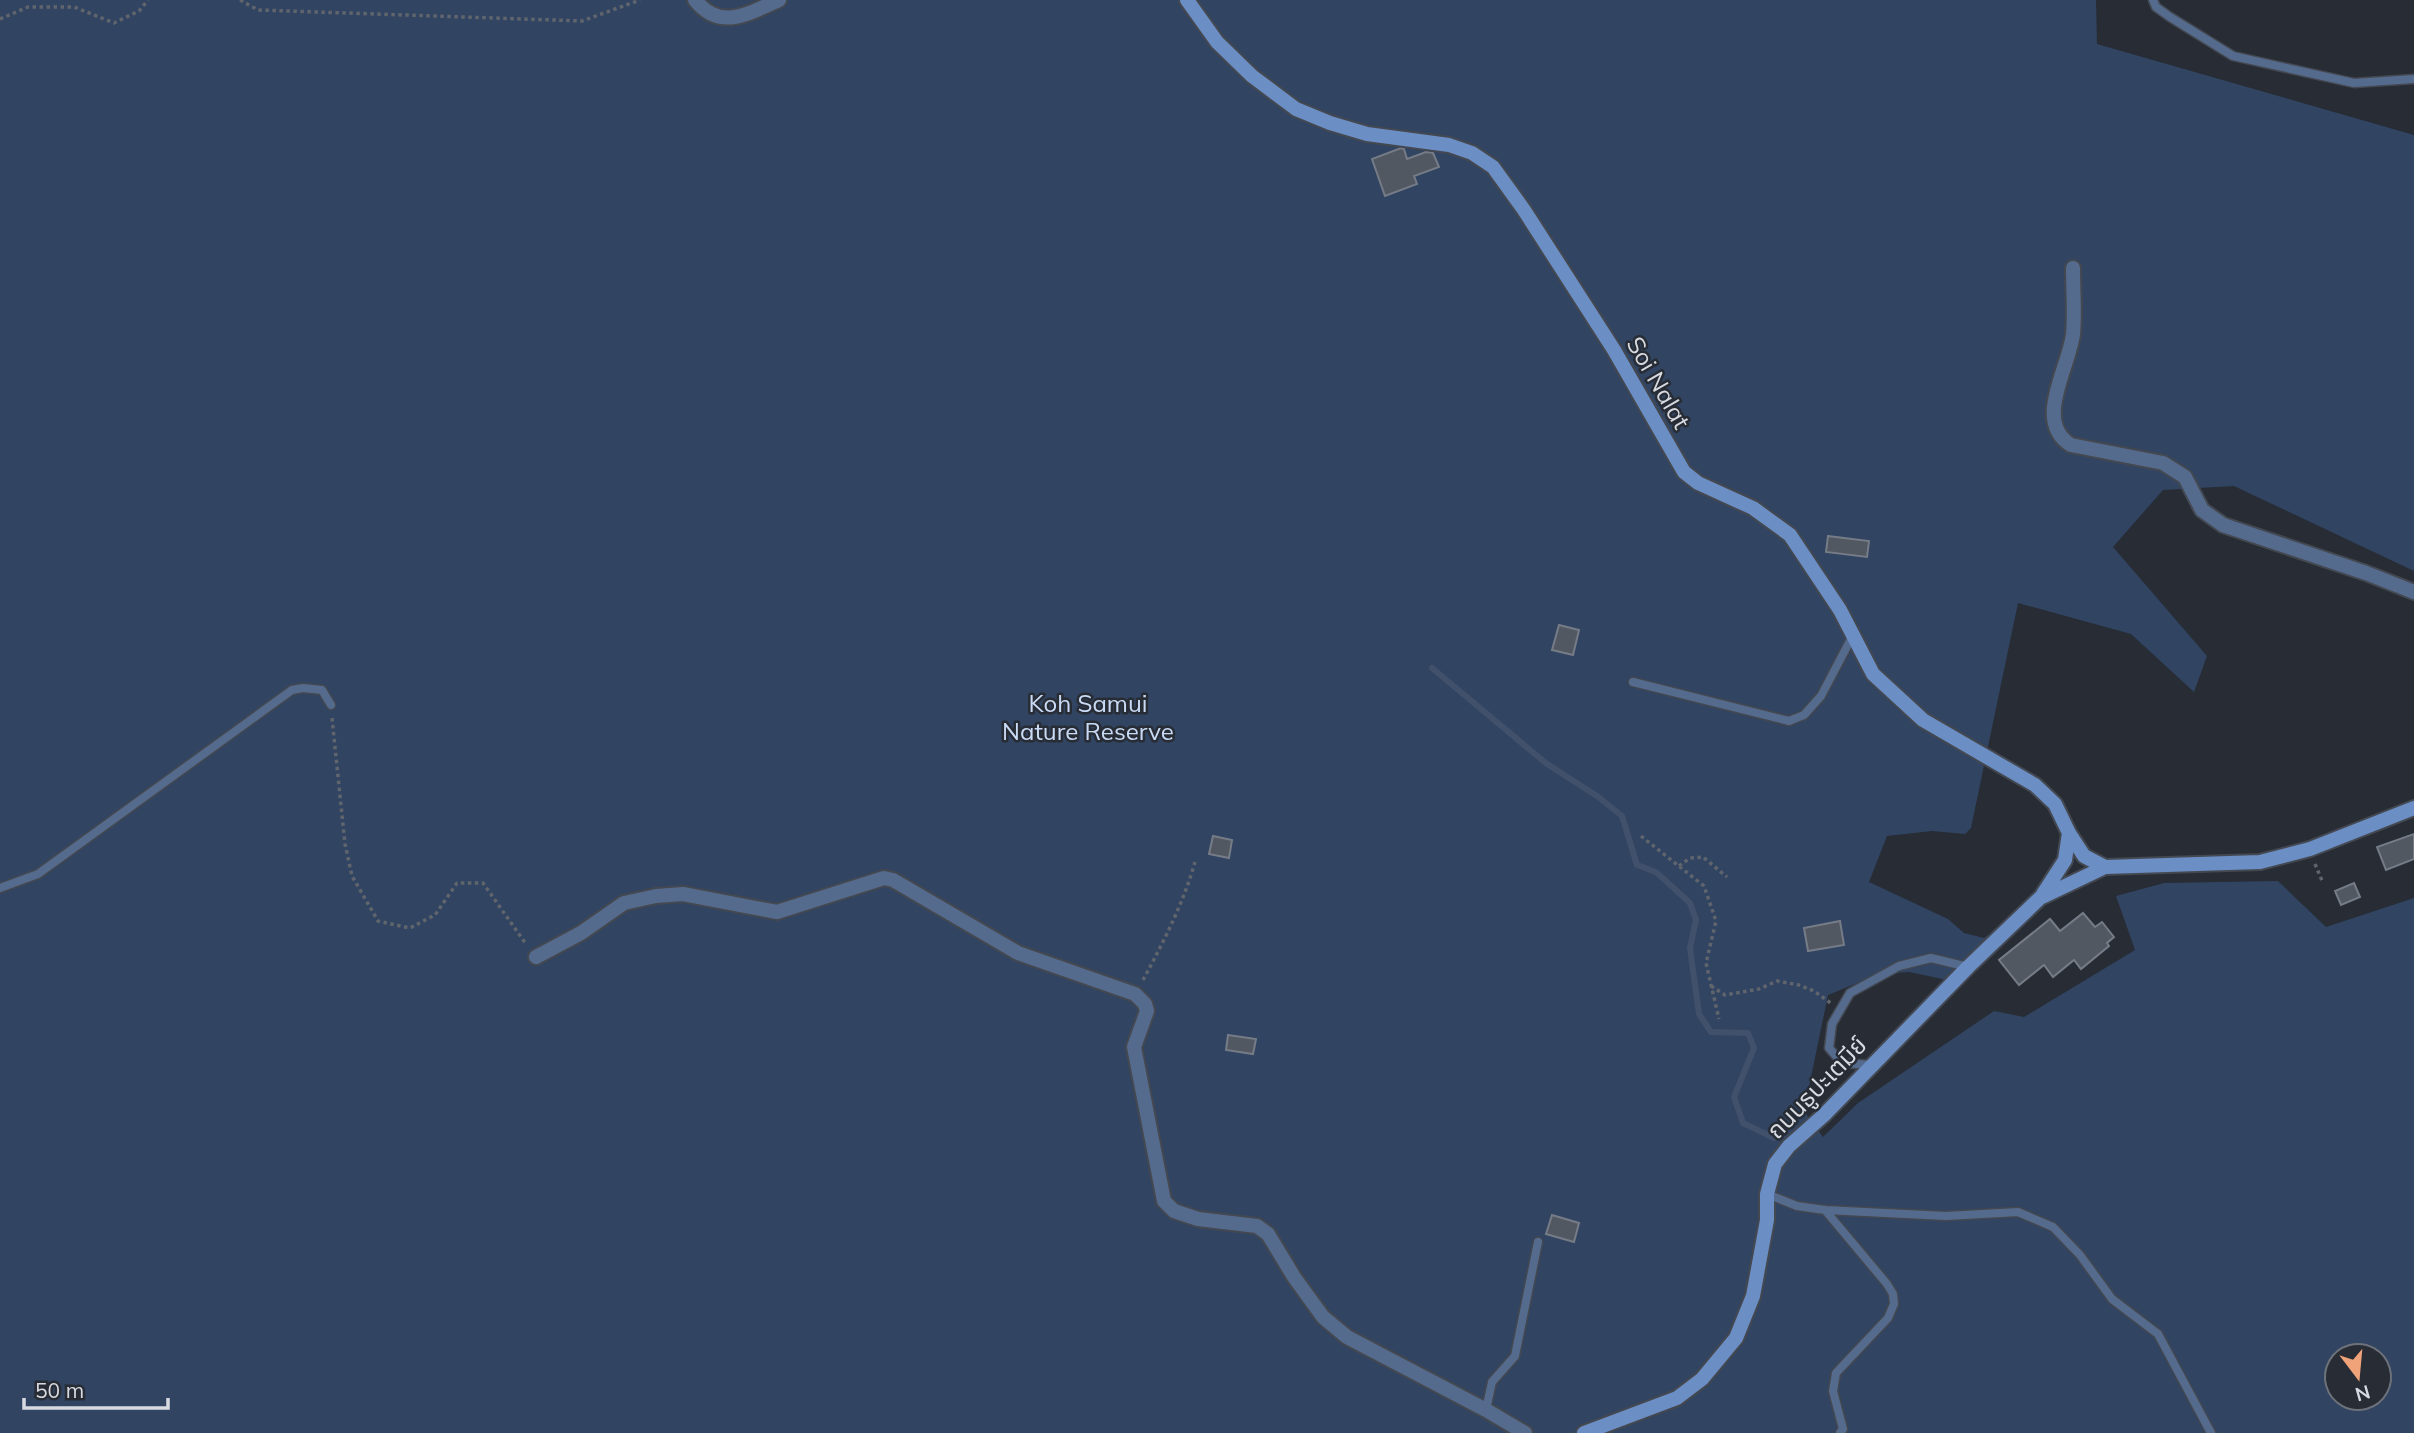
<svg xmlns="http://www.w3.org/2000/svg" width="2414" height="1433" font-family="Mulish,'Noto Sans Thai',sans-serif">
<rect width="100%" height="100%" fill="#272c35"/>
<!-- green -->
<path fill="#314461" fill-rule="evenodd" d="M0,0H2096L2097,44L2414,135V571L2234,486L2163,490L2113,547L2207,656L2194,692L2131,634L2018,603L1971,828L1965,834L1932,831L1887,836L1869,882L1948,919L1964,933L1984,938L2015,916L1952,981L1909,972L1879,974L1828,995L1804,1111L1823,1137L1858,1103L1994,1011L2024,1017L2135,950L2116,896L2164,883L2278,881L2326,927L2414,898V1433H0ZM2337,1356H2379V1398H2337Z"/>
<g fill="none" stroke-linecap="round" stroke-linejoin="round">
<!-- stream -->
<path stroke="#41516c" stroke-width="6" d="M1432,668L1547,764L1597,796L1622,816L1637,865L1656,872L1690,903L1696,920L1690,948L1699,1014L1711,1032L1748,1033L1754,1048L1734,1097L1743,1123L1774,1138"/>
</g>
<!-- building -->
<path fill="#525862" stroke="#767c87" stroke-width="2" d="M1401,148L1404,149L1407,159L1426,152L1433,153L1439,167L1414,176L1417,184L1385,196L1372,159Z
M1828,536L1869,541L1867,557L1826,552Z
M1559,625L1579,630L1573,655L1552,650Z
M2414,834V859L2386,870L2377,847Z
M1213,836L1232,840L1229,858L1209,854Z
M2354,883L2360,897L2341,905L2335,891Z
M2083,913L2095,927L2102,922L2114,937L2107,943L2109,946L2081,969L2074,960L2053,977L2044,965L2019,985L1999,960L2050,919L2060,931Z
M1840,921L1844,945L1808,951L1804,928Z
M1228,1035L1256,1039L1253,1054L1226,1050Z
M1552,1215L1579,1223L1574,1242L1546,1234Z"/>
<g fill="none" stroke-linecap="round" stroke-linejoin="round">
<!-- lane casing -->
<g stroke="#434851" stroke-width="11">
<path id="lane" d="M2153,0L2156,7L2170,17L2233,56L2354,83L2414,79
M1633,682L1789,721L1804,715L1821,696L1852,637
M0,888L38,874L292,690L303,688L322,690L331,705
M1871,1065L1842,1063L1829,1048L1832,1024L1850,993L1899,966L1931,958L1968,967
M1767,1194L1797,1206L1825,1210L1946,1216L2018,1212L2053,1227L2080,1255L2112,1299L2158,1334L2211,1433
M1825,1210L1887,1284L1893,1294L1894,1304L1888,1318L1836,1373L1833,1391L1843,1429L1840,1433
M1486,1410L1492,1382L1515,1356L1538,1242"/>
</g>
<!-- street casing -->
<g stroke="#434851" stroke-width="18">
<path id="street" d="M695,0C721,32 749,13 779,0
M2073,268C2073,290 2075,313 2073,334C2069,368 2033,422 2071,445L2163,463L2185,477L2202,510L2223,525L2366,573L2414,592
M536,957L581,933L624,903L656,896L683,894L777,912L884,878L893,880L1018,953L1135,994L1145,1004L1147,1011L1134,1047L1164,1201L1174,1211L1198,1219L1257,1226L1268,1234L1294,1277L1323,1317L1347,1337L1486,1410L1525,1433"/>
</g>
<!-- secondary casing -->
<g stroke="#434851" stroke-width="18">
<path id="secondary" d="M1187,0L1217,42L1252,76L1296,109L1330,123L1367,134L1449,145L1472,153L1493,167L1524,210L1614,350L1684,472L1698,483L1753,508L1790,535L1840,610L1873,674L1923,720L2035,785L2055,804L2069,833L2084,856L2105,867
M2043,894L2065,860L2069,833
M1584,1433L1677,1398L1702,1379L1736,1338L1753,1296L1767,1220V1194L1775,1164L1789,1146L1824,1115L1968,967L2040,898L2105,867L2260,862L2310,849L2414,808"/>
</g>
<!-- path -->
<path stroke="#60656d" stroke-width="3.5" stroke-dasharray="3.5 3.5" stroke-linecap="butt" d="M240,0L258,10L582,21L640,0
M0,19L28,7H74L114,23L139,11L148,0
M332,718L345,844L352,876L378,921L410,928L435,915L457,883H483L526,944
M1641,836L1704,886L1716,921L1706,963L1719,1019
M2315,864L2323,883
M1679,866L1690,858L1703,857L1727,877
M1143,980C1164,941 1183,904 1195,862
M1711,986L1725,995L1759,989L1777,981L1799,985L1814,991L1832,1004"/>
<!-- lane -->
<use href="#lane" stroke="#556b8e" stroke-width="8"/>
<!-- street -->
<use href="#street" stroke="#556b8e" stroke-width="14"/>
<!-- secondary -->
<use href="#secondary" stroke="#6b8ec5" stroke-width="14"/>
</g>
<g text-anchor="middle" stroke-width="5" stroke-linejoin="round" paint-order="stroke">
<!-- street labels -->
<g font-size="24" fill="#d7dbe1" stroke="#272c35">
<text transform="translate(1658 383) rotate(60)" y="8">Soi Nalat</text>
<text transform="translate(1817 1088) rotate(-46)" y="8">ถนนธูปะเตมีย์</text>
</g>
<!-- park labels -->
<g font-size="24" fill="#c9daf5" stroke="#272c35">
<text x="1088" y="712">Koh Samui<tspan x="1088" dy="28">Nature Reserve</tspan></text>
</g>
</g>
<!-- north arrow -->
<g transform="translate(2358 1377) rotate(164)"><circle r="33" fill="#272c35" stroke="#6d727a" stroke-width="2"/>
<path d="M0-5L12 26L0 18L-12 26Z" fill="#f0a279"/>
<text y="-10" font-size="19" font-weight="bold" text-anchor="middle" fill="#d7dbe1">N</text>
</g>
<!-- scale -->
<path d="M24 1398v10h144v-10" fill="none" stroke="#d7dbe1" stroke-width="3.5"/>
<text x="35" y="1398" font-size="21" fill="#d7dbe1" stroke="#272c35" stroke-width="5" paint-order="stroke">50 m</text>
</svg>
